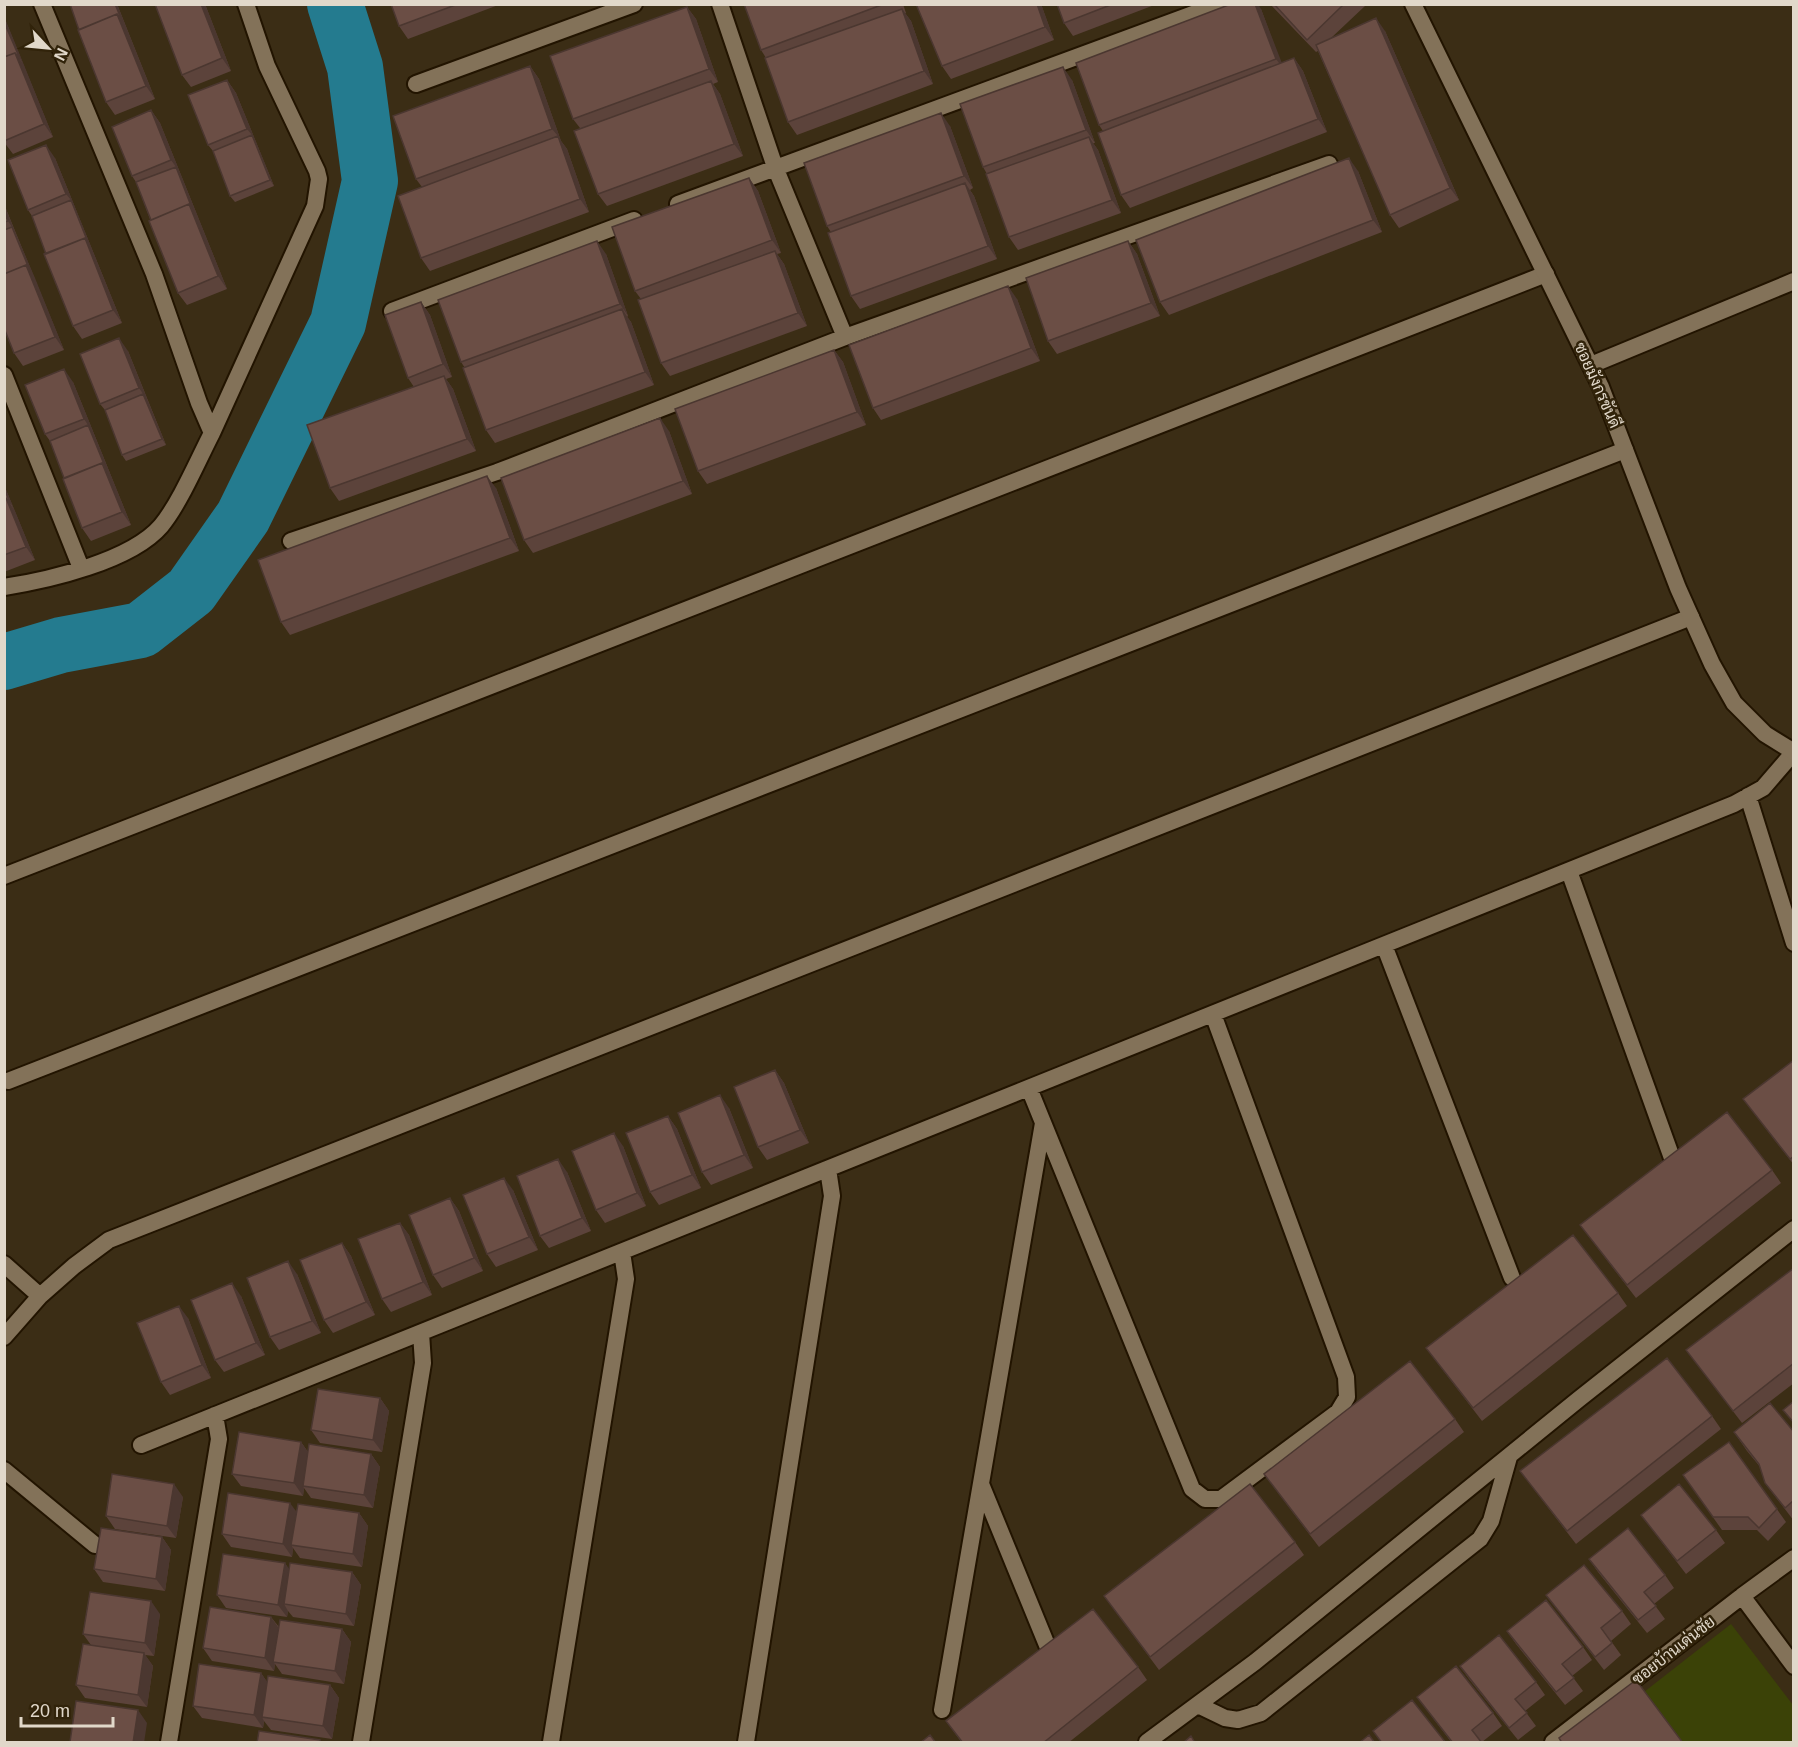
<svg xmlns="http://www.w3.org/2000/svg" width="1798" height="1747" font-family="Arial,Sarabun,sans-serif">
<rect width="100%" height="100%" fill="#3b2d15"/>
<!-- green -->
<path fill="#3b4207" d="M1731,1624L1793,1705V1742H1580Z"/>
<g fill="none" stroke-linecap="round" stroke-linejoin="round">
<!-- river -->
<path stroke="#247b8f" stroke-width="56" d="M4,662L61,645L141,630L191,591L243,517L338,323L370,181L355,67L335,4"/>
<!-- minor casing -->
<g stroke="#221400" stroke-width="20">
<path id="minor" d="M720,4L775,167L845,337
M416,84L634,4
M678,204L1220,4
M392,311L634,220
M1591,365L1794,281
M4,375L81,568
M212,433L315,206L319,179L317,171L267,66L246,4
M291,541L497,472L845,337L1329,164
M4,587C49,580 131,561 161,526C180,503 198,460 212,433L199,403L154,274L42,4
M1748,796L1794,943
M1569,871L1672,1158
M4,876L1546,274
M1384,945L1512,1278
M8,1081L1625,450
M1029,1088L1192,1489L1205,1499H1221L1338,1412L1347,1397L1346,1377L1213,1014
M4,1264L40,1296
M4,1337L40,1296L74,1266L109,1240L1691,617
M141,1445L1734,804L1763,788L1794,752
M4,1470L95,1545
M981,1484L1049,1650
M1742,1596L1794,1666
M1198,1705L1225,1718L1238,1720L1261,1713L1456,1558L1480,1539L1491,1521L1509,1457
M942,1710L1043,1123
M169,1742L219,1439L215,1415
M361,1742L423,1363L421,1333
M551,1742L626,1279L622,1252
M746,1742L832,1196L828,1169
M1147,1742L1255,1662L1579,1399L1794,1229
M1553,1742L1742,1596L1794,1558"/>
</g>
<!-- tertiary casing -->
<g stroke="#221400" stroke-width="20">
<path id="tertiary" d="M1413,4L1601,387L1678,588L1712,664L1734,703L1765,734L1794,752"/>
</g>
<!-- minor -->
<use href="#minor" stroke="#837259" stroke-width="16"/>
<!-- tertiary -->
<use href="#tertiary" stroke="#837259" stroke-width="16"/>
</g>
<!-- wall -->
<path fill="#5c433b" d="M117,4L155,99L115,115L106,102L79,30Z
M205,4L231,71L191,87L182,75Z
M391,4H501L408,39L399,26Z
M744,4H903L906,13H905L911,21L933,84L797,135L788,122L766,58L761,50Z
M916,4H1041L1054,40L951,79L942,66Z
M1057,4H1157L1073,36L1064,23Z
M1270,4H1363L1365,6L1330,39L1385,31L1459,200L1399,228L1390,215L1318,51L1316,52Z
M687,7L696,19L718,82L713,84L720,94L743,156L607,206L598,194L580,128L573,119Z
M1261,9L1281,63L1294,58L1303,71L1327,132L1130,208L1121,195L1103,131L1099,125Z
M4,17L53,137L13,154L4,142Z
M530,66L539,79L561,141L567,149L589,212L430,271L421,258L422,187L416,179Z
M227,80L236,93L274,186L235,202L230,196L213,151L208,145Z
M1072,80L1095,143H1093L1098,150L1121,213L1018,250L1009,237L987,174L983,167Z
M151,110L160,123L227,289L187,305L178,293L136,182L132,176Z
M950,126L973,188L970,190L974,196L997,259L860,309L851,296L831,232L827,226Z
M55,158L122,323L82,339L73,326L32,216L28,210Z
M1358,171L1382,232L1169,315L1160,302Z
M749,178L758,191L781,253L777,254L784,264L807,326L670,376L661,363L641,299L635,291Z
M4,204L64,350L23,366L14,353L4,328Z
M1128,241L1137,254L1160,316L1057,354L1048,341Z
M606,254L628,316L627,317L631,322L654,385L495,443L486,430L465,368L461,362Z
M1017,299L1040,361L881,420L873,408Z
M421,302L430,315L452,377L446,379L453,389L476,451L339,501L330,488L414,387L408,378Z
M834,350L843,362L866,425L707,484L698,471Z
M128,351L166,445L126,461L122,455L105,410L100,404Z
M73,382L131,525L91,541L82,528L64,478L50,441L45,434Z
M669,431L692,494L533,553L524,540Z
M4,485L35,560L4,572Z
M496,488L519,551L290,635L281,622Z
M1794,1060V1165L1743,1099Z
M775,1070L784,1083L809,1143L767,1160L758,1147Z
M729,1108L753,1168L711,1185L702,1172Z
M668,1116L677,1129L701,1188L659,1205L650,1192Z
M623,1146L646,1206L605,1223L596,1210Z
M1772,1170L1781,1183L1636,1298L1580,1225Z
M567,1172L591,1231L549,1248L540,1236Z
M513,1190L538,1250L496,1267L487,1254Z
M450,1198L459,1211L483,1271L442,1288L433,1275Z
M400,1223L409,1235L432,1295L391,1312L382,1299Z
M342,1243L351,1256L375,1315L333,1333L324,1320Z
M1794,1268V1383L1742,1423L1686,1350Z
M297,1274L321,1333L279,1350L270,1337Z
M1618,1293L1627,1306L1482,1421L1426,1348Z
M241,1296L265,1355L224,1372L215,1360Z
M188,1318L211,1378L170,1395L161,1382Z
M380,1398L389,1411L382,1452L320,1443L311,1430Z
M1712,1416L1721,1429L1576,1544L1520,1471Z
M1455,1419L1464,1432L1319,1547L1264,1474Z
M1734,1432H1794V1521L1765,1483L1761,1468L1747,1451Z
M301,1442L308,1452L371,1454L380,1467L373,1508L311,1498L304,1488L303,1496L241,1486L232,1474Z
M1729,1442L1786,1522L1768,1541L1757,1530H1722L1683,1475Z
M183,1497L176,1538L115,1529L106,1516Z
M296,1512L359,1513L368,1526L362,1567L300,1558L293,1548L292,1557L231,1547L222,1534Z
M1641,1515L1716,1530L1725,1543L1686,1574Z
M162,1537L171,1550L165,1591L103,1582L94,1569Z
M1295,1542L1304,1555L1159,1670L1104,1596Z
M1589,1559L1665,1575L1674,1588L1654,1604L1665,1619L1647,1633L1598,1572Z
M285,1563L289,1570L352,1572L361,1585L354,1626L293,1617L288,1611L287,1617L226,1608L217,1595Z
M1546,1595L1622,1611L1631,1624L1611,1641L1621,1655L1604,1670Z
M160,1614L154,1656L145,1655L153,1666L147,1707L85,1698L76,1685L91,1645L83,1634Z
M271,1617L279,1627L342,1629L351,1642L344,1684L282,1674L275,1664L274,1671L212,1661L203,1648Z
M1507,1631L1583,1647L1592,1660L1572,1676L1583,1691L1565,1705L1516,1644Z
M1460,1666L1536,1682L1545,1695L1525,1711L1536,1726L1518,1740L1469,1679Z
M1138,1667L1147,1680L1068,1743H962L946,1721Z
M261,1673L267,1682L330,1685L339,1698L332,1739L271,1730L264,1721L263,1728L202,1718L193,1706Z
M1417,1697L1493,1713L1502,1726L1482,1742L1452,1743Z"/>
<!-- shaded-wall -->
<path fill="#4b3730" d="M115,4H117L155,99L146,86L117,14Z
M201,4H205L231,71L222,58Z
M1037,4H1041L1054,40L1045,27Z
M1255,4H1258L1261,9L1285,71L1276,59Z
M687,7L696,19L718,82L709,69Z
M902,9L911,21L933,84L924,71Z
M4,17L6,21L24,65L20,59L4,22Z
M1376,18L1385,31L1459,200L1450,188Z
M15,53L24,65L53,137L44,124Z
M1294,58L1303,71L1327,132L1318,119Z
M530,66L539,79L561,141L567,149L589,212L580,199L558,136L552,129Z
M1063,67L1072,80L1095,143L1086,130Z
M227,80L236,93L274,186L270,180L252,135L247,129Z
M711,81L720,94L743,156L734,144Z
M151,110L160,123L198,217L193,211L176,167L171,160Z
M941,113L950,126L973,188L964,176Z
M1089,137L1098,150L1121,213L1112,200Z
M46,145L55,158L122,323L113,310L85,238L71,200L66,194Z
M1349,158L1358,171L1382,232L1373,220Z
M749,178L758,191L781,253L772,240Z
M965,183L974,196L997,259L988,246Z
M4,204L16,234L35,278L30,271L12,227L8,221L4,213Z
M189,204L198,217L227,289L218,276Z
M597,241L606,254L628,316L620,304Z
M1128,241L1137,254L1160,316L1151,303Z
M775,251L784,264L807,326L798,313Z
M26,265L35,278L64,350L55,337Z
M1008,286L1017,299L1040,361L1031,348Z
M421,302L430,315L452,377L443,364Z
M622,309L631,322L654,385L645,372Z
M119,338L128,351L148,401L139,388Z
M834,350L843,362L866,425L857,412Z
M64,369L73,382L131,525L122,512L102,463L88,425L84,419Z
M444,376L453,389L476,451L467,439Z
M143,394L148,401L166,445L162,439Z
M660,418L669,431L692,494L683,481Z
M487,476L496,488L519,551L510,538Z
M4,485L15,511L11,504L4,489Z
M6,498L15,511L35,560L26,547Z
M775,1070L784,1083L809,1143L800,1130Z
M720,1095L729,1108L753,1168L744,1155Z
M668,1116L677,1129L701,1188L692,1175Z
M614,1133L623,1146L646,1206L637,1193Z
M558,1159L567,1172L591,1231L582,1218Z
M504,1178L513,1190L538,1250L529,1237Z
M450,1198L459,1211L483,1271L474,1258Z
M400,1223L409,1235L432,1295L423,1282Z
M342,1243L351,1256L375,1315L366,1302Z
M288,1261L297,1274L321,1333L312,1321Z
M232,1283L241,1296L265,1355L256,1343Z
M179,1306L188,1318L211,1378L202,1365Z
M380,1398L389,1411L382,1452L373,1440Z
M301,1442L310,1455L303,1486L304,1488L303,1496L294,1483Z
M371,1454L380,1467L373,1508L364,1495Z
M174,1484L183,1497L176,1538L167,1526Z
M290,1503L299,1515L291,1545L293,1548L292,1557L283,1544Z
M359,1513L368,1526L362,1567L353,1554Z
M162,1537L171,1550L165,1591L156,1579Z
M285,1563L294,1576L284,1604L288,1611L287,1617L278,1605Z
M352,1572L361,1585L354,1626L346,1614Z
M151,1601L160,1614L154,1656L145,1643Z
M271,1617L280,1630L273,1662L275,1664L274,1671L265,1658Z
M342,1629L351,1642L344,1684L335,1671Z
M144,1653L153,1666L147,1707L138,1695Z
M261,1673L270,1686L262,1717L264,1721L263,1728L254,1715Z
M330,1685L339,1698L332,1739L323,1726Z
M138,1710L147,1723L144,1743H133Z"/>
<!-- building -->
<path fill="#6b4e45" stroke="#4b3730" stroke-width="1.5" d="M70,4H115L122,21L117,14L79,30Z
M155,4H201L222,58L182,75Z
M391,4H458L399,26Z
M744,4H884L761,50Z
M916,4H1037L1045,27L942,66Z
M1057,4H1113L1064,23Z
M1231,4H1255L1276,59L1099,125L1076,63Z
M1274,4H1344L1307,40Z
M687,7L709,69L573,119L550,56Z
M902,9L924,71L788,122L765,58Z
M117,14L146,86L106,102L78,30Z
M1376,18L1450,188L1390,215L1316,45Z
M4,22L20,59L15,53L4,57Z
M15,53L44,124L4,141V57Z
M1294,58L1318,119L1121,195L1098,133Z
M530,66L552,129L416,179L393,116Z
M1063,67L1086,130L983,167L960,104Z
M227,80L247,129L208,145L188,95Z
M711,81L734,144L598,194L574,131Z
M151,110L171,160L132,176L112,127Z
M941,113L964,176L827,226L804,163Z
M252,135L270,180L230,196L213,151Z
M558,136L580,199L421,258L398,196Z
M1089,137L1112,200L1009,237L986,174Z
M46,145L66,194L28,210L8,160Z
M1349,158L1373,220L1160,302L1136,240Z
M176,167L193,211L189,204L151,220L136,182Z
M749,178L772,240L635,291L612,227Z
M965,183L988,246L851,296L828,233Z
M71,200L89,245L85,238L46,254L32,216Z
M189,204L218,276L178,293L149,221Z
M4,213L8,221L4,222Z
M12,227L30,271L26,265L4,274V230Z
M85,238L113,310L73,326L44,254Z
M597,241L620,304L461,362L438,300Z
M1128,241L1151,303L1048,341L1026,278Z
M775,251L798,313L661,363L638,300Z
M26,265L55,337L14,353L4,328V274Z
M1008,286L1031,348L873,408L849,345Z
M421,302L443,364L408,378L385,315Z
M622,309L645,372L486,430L463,368Z
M119,338L139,388L100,404L80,354Z
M834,350L857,412L698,471L675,409Z
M64,369L84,419L45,434L25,385Z
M444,376L467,439L330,488L307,425Z
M143,394L162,439L122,455L105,410Z
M660,418L683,481L524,540L501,478Z
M88,425L106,469L102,463L64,478L50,441Z
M102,463L122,512L82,528L63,479Z
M487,476L510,538L281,622L258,560Z
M4,489L11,504L6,498H4Z
M4,498H6L26,547L4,555Z
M1794,1060V1156L1790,1159L1743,1099Z
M775,1070L800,1130L758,1147L734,1087Z
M720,1095L744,1155L702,1172L678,1113Z
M1727,1112L1772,1170L1627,1285L1580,1225Z
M668,1116L692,1175L650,1192L626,1133Z
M614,1133L637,1193L596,1210L572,1151Z
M558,1159L582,1218L540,1236L517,1176Z
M504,1178L529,1237L487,1254L463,1195Z
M450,1198L474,1258L433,1275L409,1215Z
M400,1223L423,1282L382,1299L358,1239Z
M1573,1235L1618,1293L1473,1408L1426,1348Z
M342,1243L366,1302L324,1320L300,1260Z
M288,1261L312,1321L270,1337L247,1278Z
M1794,1268V1363L1733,1411L1686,1350Z
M232,1283L256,1343L215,1360L191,1300Z
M179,1306L202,1365L161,1382L137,1323Z
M1667,1358L1712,1416L1567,1531L1520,1471Z
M1410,1361L1455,1419L1310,1534L1264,1474Z
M318,1389L380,1398L373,1440L311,1430Z
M1794,1401V1423L1783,1410Z
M1770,1403L1794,1432V1500L1785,1508L1765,1483L1759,1464L1734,1432Z
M239,1432L301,1442L294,1483L232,1474Z
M1729,1442L1777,1509L1759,1528L1748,1517H1713L1683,1475Z
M309,1444L371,1454L364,1495L303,1486Z
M112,1474L174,1484L167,1526L106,1516Z
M1250,1484L1295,1542L1150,1657L1104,1596Z
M1679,1484L1716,1530L1677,1561L1641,1515Z
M228,1493L290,1503L283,1544L222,1534Z
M298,1504L359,1513L353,1554L291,1545Z
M101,1528L162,1537L156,1579L94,1569Z
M1628,1528L1665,1575L1644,1592L1656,1606L1638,1620L1589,1559Z
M223,1554L285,1563L278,1605L217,1595Z
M290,1563L352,1572L346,1614L284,1604Z
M1584,1565L1622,1611L1601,1628L1612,1643L1595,1657L1546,1595Z
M90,1592L151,1601L145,1643L83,1634Z
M1546,1600L1583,1647L1562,1664L1574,1678L1556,1692L1507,1631Z
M210,1607L271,1617L265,1658L203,1648Z
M1093,1609L1138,1667L1043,1743H963L946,1721Z
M280,1620L342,1629L335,1671L273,1662Z
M1499,1635L1536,1682L1515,1699L1527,1713L1509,1728L1460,1666Z
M83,1644L144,1653L138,1695L76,1685Z
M199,1664L261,1673L254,1715L193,1706Z
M1456,1666L1493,1713L1472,1730L1482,1743H1453L1417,1697Z
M268,1676L330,1685L323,1726L262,1717Z
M1636,1680L1683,1743H1562L1559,1738Z
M1412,1700L1446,1743H1382L1373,1731Z
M76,1701L138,1710L133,1743L70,1742Z
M259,1731L320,1740V1743H257Z
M930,1735L936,1743H920Z
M1369,1735L1375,1743H1359Z
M1191,1736L1195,1743H1183Z"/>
<g text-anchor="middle" stroke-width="5" stroke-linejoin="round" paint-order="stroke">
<!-- street labels -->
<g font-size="16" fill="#e1d8ca" stroke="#31230a">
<text transform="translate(1598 385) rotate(66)" y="6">ซอยมังกรขันดี</text>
<text transform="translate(1673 1650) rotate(-38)" y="6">ซอยบ้านเด่นชัย</text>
</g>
</g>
<!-- border -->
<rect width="1798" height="1747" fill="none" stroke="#e1d8ca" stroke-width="12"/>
<!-- north arrow -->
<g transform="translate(48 48) rotate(116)" stroke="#31230a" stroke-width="4.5" paint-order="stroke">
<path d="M0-4.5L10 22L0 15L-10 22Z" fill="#e1d8ca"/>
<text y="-9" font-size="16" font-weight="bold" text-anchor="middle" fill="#e1d8ca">N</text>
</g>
<!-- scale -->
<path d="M21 1717v9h92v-9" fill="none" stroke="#e1d8ca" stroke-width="3"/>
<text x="30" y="1717" font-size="18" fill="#e1d8ca" stroke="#31230a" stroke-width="4.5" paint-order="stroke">20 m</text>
</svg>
